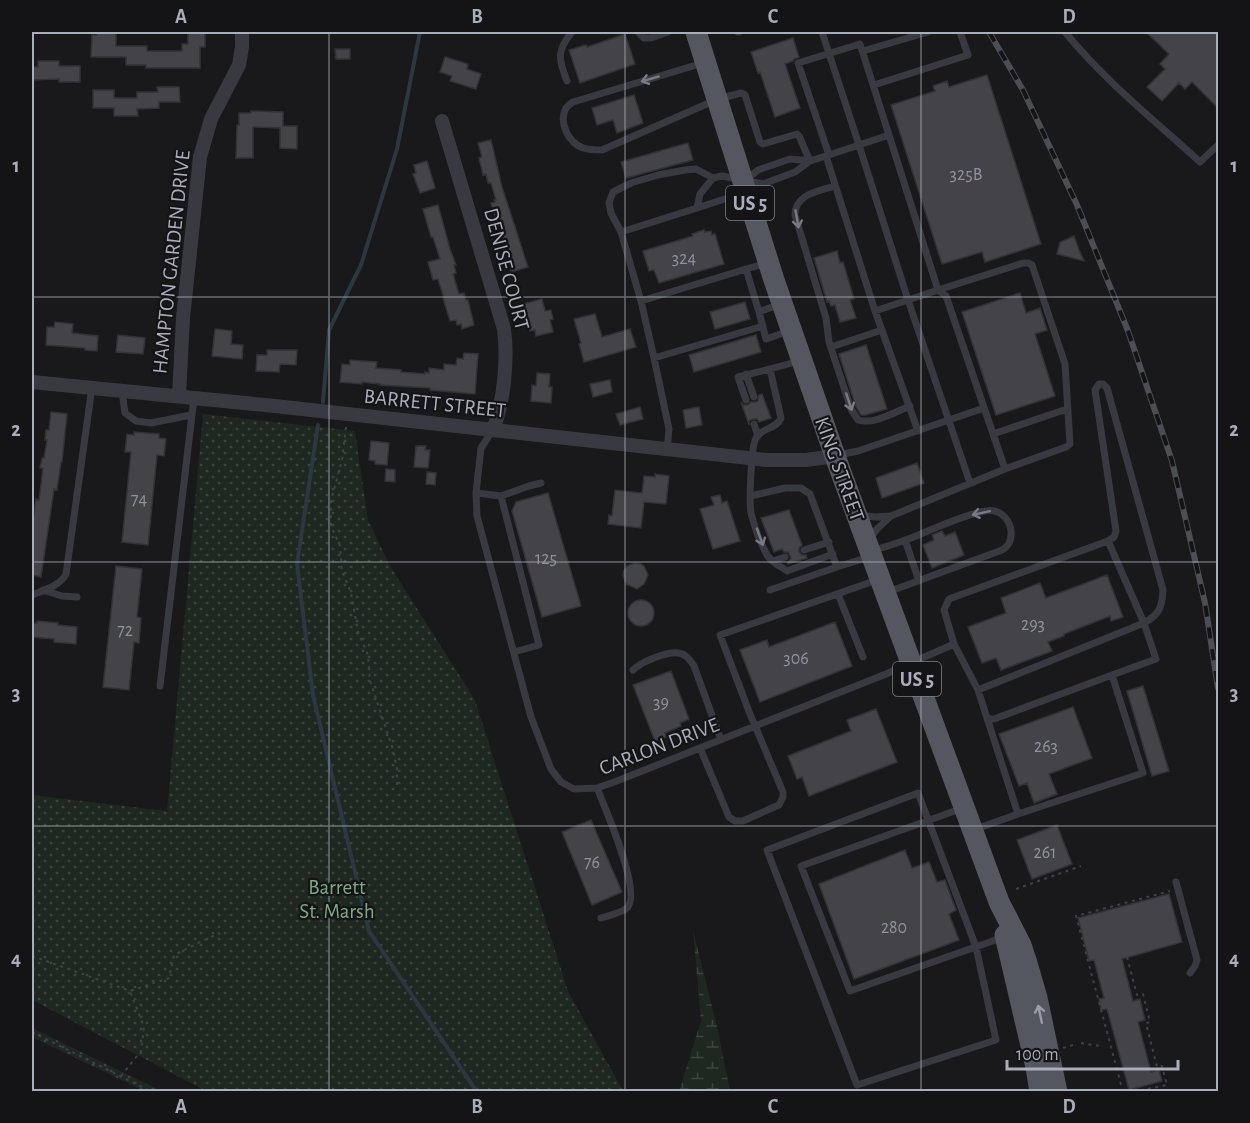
<svg xmlns="http://www.w3.org/2000/svg" width="1250" height="1123" font-family="'Alegreya Sans',sans-serif">
<defs>
<pattern id="wetland-marsh" width="20" height="14" patternUnits="userSpaceOnUse" patternTransform="scale(1.5)"><rect width="20" height="14" fill="#1e2720"/><path d="M1 5h8M5 5V1M11 12h8M15 12V8" fill="none" stroke="#3c443e"/></pattern>
<pattern id="park-dots" width="8" height="8" patternUnits="userSpaceOnUse" patternTransform="scale(1.5)"><rect width="8" height="8" fill="#1e2720"/><path d="M2 2h.1M6 6h.1" fill="none" stroke="#3c443e" stroke-width="1.8" stroke-linecap="round"/></pattern>
</defs>
<rect width="100%" height="100%" fill="#19181b"/>
<!-- wetland -->
<path fill="url(#wetland-marsh)" d="M693,930L718,1031L730,1091H679L701,1021Z"/>
<!-- park -->
<path fill="url(#park-dots)" d="M203,414L355,431L368,520L390,566L475,700L568,991L623,1091H206L32,1000V795L167,811Z
M32,1028L145,1083L162,1091H144L32,1037Z"/>
<g fill="none" stroke-linecap="round" stroke-linejoin="round">
<!-- stream -->
<path stroke="#2d3741" stroke-width="4" d="M323,402L329,330L361,265L397,149L420,32
M318,425L297,564L313,695L369,931L477,1092"/>
</g>
<!-- building -->
<path fill="#434348" stroke="#333237" stroke-width="1.5" d="M97,32H116V46H147V51H182V44H188V32H205V47H200V68H146V65H126V57H91L92,35H97Z
M1146,32H1218V108L1192,82L1185,89L1179,83L1162,101L1147,87L1165,69L1160,64L1169,54Z
M625,34L635,64L580,83L569,50L586,45L587,47Z
M793,38L799,57L794,59L793,61L785,64L800,108L775,117L760,72L758,73L751,52Z
M335,49H350V59H336Z
M445,57L468,64L467,69L481,74L476,89L450,81L452,76L440,72Z
M38,61H59V66H80V82H59V79L32,80V67H38Z
M987,75L1041,244L985,262L982,252L942,264L891,105L935,91L933,86L947,81L949,87Z
M157,87H179L180,102H159V108L137,109L138,116H114V108H93V90H114V98H137V92H158Z
M634,95L643,123L617,133L613,120L597,125L592,108Z
M251,111L283,112V126H297V149L280,148V128L253,127V158H236L237,125H239V113H251Z
M491,140L502,187L528,267L511,272L505,242L499,222H497L491,203L495,202L494,200H496L491,183H488L486,174L483,175L479,158L482,157L478,143Z
M688,143L693,160L626,178L621,162Z
M427,161L435,188L420,193L413,174L416,173L414,165Z
M438,205L450,249L456,265H454L456,273L453,274L459,294L464,293L466,300H468L474,325L462,329L461,324L457,325L456,320L450,321L443,298H444L438,279L433,280L428,262L440,259L433,237H431L423,209Z
M704,230L705,232L711,231L712,235L715,234L724,264L659,283L654,270L649,271L643,251L693,236L692,234Z
M1074,236L1079,250L1084,261L1057,254L1060,242Z
M837,251L840,263L843,262L854,299L850,300L856,318L840,322L835,305L831,306L829,301L827,302L814,258Z
M1020,293L1026,313L1040,308L1047,330L1035,334L1055,396L996,415L962,312Z
M542,299L545,311L551,310L553,319L550,320L553,332L536,336L535,330L530,331L523,304Z
M745,302L750,319L715,329L710,312Z
M595,314L602,337L630,329L636,347L584,362L579,344L581,343L574,319Z
M55,322L73,324L72,333L98,336L97,351L85,350V348L46,345L47,327H54Z
M215,329L232,331L231,344L243,345L242,359L212,356Z
M118,335L145,338L143,354L116,352Z
M756,335L761,352L694,372L689,355Z
M866,345L887,409L865,415H861L856,407L839,354Z
M267,350H297L296,365L280,364L279,372L256,371L257,355H267Z
M464,353L478,354L475,394L430,390V388L380,385V384L362,382V384L340,382L342,364L350,365V360L377,362L376,368L401,370V372L425,374V372L429,373V368L444,370V364L456,365L457,358L463,359Z
M537,373L550,374L549,387H552L551,403L531,401L532,385L536,386Z
M610,380L612,392L593,397L590,384Z
M762,394L771,418L759,422L757,419H753L749,421V425L741,402L743,405H747L751,402H755L758,401L759,395Z
M640,407L643,419L620,425L616,414Z
M699,407L702,425L686,428L683,410Z
M51,412L67,414L62,462H61L57,490L54,489L41,577L32,575V517L33,518L36,499L39,500L43,468H40L42,458H44L47,440H45L46,430H49Z
M134,432L159,434V438L166,439L164,456L157,455L148,545L122,542L131,452H125L127,434L134,435Z
M371,441L389,443L387,465L375,464V461L369,460Z
M416,446H426L425,450H430L428,468L414,467Z
M917,463L924,483L882,498L876,478Z
M386,469L395,470V482L385,481Z
M427,472L436,473L435,485L426,484Z
M655,474L669,476L666,504L644,502L641,528L608,524L609,515L612,516L615,490L642,493L644,476L655,477Z
M548,493L581,606L542,617L512,511L516,502Z
M720,495L722,503L727,501L740,541L713,549L700,509L714,505L711,497Z
M789,510L802,545L799,548V552L802,555H806L807,558L788,564V562L791,558L788,552H784L782,549L774,552L761,518Z
M942,531L945,536L955,532L964,555L932,568L923,545L934,540L932,535Z
M635,563L641,564L644,566L648,575L644,584L637,589L626,584L623,575L624,570L627,566Z
M116,566L142,569L137,617L141,618L139,643L134,642L129,690L103,687Z
M1107,575L1123,617L1111,621L1110,616L1064,634V636L1048,642L1052,651L1001,670L996,658L982,663L968,627L1006,613L1001,598L1040,583L1046,598Z
M628 613a13 13 0 1 1 26 0a13 13 0 1 1-26 0Z
M37,621L58,623V625L77,627L76,644L54,642V639L32,637V623H37Z
M835,622L852,666L760,702L740,650L767,640L769,647Z
M671,671L689,719L680,723L681,726L665,733L666,737L655,741L633,685Z
M1143,686L1169,771L1152,776L1127,691Z
M1073,707L1092,758L1049,774L1057,794L1034,803L1027,783L1019,786L999,734Z
M876,709L897,762L809,796L802,777L797,779L788,756L851,731L847,720Z
M591,820L622,892L592,905L562,832Z
M1057,825L1072,864L1032,879L1017,840Z
M905,850L912,868L929,862L937,882L945,880L956,910L949,914L959,940L854,979L819,884Z
M1169,894L1182,942L1122,959L1133,1001L1140,999L1145,1020L1138,1022L1151,1072L1159,1070L1162,1081L1129,1090L1107,1009L1101,1010L1099,999L1104,998L1094,960L1089,961L1078,918Z"/>
<g fill="none" stroke-linecap="round" stroke-linejoin="round">
<!-- path -->
<path stroke="#3f4148" stroke-width="2" stroke-dasharray="3 4.5" stroke-linecap="butt" d="M346,427L342,460L331,501V526L340,546L342,571L351,593L358,632L368,655L370,681L392,746L397,769V789
M1016,889L1081,866
M32,956L130,991L169,978L174,955L219,933L220,937
M1127,957L1137,995L1143,994L1150,1022L1146,1023L1157,1067L1162,1066L1167,1085L1133,1092
M32,1032L152,1092
M1081,1043L1100,1046
M1063,1048L1073,1045
M121,1076L141,1051L144,1027L130,991
M1123,1092L1076,916L1170,891"/>
<!-- service -->
<path stroke="#393a41" stroke-width="7" d="M638,32L644,38H651L668,32
M738,32H739
M822,32L859,145L908,300L970,483
M1065,32C1104,80 1154,120 1200,162L1218,145
M863,51L928,32
M703,63L573,102C571,103 567,107 566,108C558,123 569,143 583,148C589,150 596,150 602,150L718,99L741,93L745,95L760,142L763,144L797,134L799,136L810,161
M567,81C558,59 557,50 572,32
M874,85L968,55L960,32
M826,156L875,311L938,290L889,135
M713,178L700,194L697,208L737,195L740,189
M746,180L758,170L790,159L810,161
M835,186C819,191 795,194 795,215L826,318L829,342L851,409L858,420C874,425 895,412 910,406
M621,232L697,208
M767,263L746,269L759,312L766,339L789,331
M938,290L946,296L1005,469
M641,301L746,269
M875,311L918,431
M759,312L780,304
M831,347L882,330
M654,358L763,326
M770,369L799,361
M746,374L754,397
M122,391L125,413L136,421L151,423L191,415
M746,400L738,377L770,369L781,418C777,429 761,428 756,438C751,446 749,504 751,513C754,525 760,542 766,553C769,561 780,566 787,571L833,554
M754,424L758,436
M493,430L481,448L476,493L477,516L531,717L551,769L561,782L574,789L597,788L617,781L886,674L954,644L944,610L949,599L1108,541L1144,623L978,690L954,644
M993,434L1061,411L1068,410
M667,450L669,429L654,358L641,301L621,232L611,213L609,203L613,192L631,183L658,175L685,170L696,169L713,178L722,176L763,184L795,172L810,161L829,155L889,135L860,44L798,63L829,155
M838,455L858,451L984,408
M476,493L501,496L529,486L541,483
M501,496L539,645L514,652
M751,496L785,488H801L810,494L837,567L869,557
M860,515L875,517L891,516L1005,469L1066,447L1070,444L1065,364L1032,265L1028,263H1023L938,290
M870,538L878,528L891,516
M905,540L919,581
M804,550L829,542
M871,551C885,547 898,543 911,538C926,532 981,507 994,511C1004,513 1010,522 1011,531C1012,540 1009,546 1002,550L888,592
M773,561L785,557
M43,590L62,596L77,597
M770,590L837,567
M838,594L863,657
M32,595C44,590 60,586 66,574L92,387
M633,670C641,662 667,651 679,653C686,654 690,660 694,666L721,740
M160,686L194,398
M978,690L1018,814
M987,719H994L1112,675
M700,748L729,817L735,821H743L772,808L779,805L783,797V792L750,714L720,635L877,580
M597,788C604,806 643,893 627,908C623,912 608,916 601,918
M918,793L976,947L996,1040L857,1085L767,850Z
M963,808L801,866L850,991L1004,937
M976,829L1018,814L1143,773L1112,675L1156,659L1144,623C1160,614 1162,607 1163,590L1107,388L1103,384H1099L1095,390L1116,531L1114,537L1108,541
M1176,882L1197,960L1195,966L1190,973"/>
<!-- minor -->
<path stroke="#393a41" stroke-width="14" d="M442,121L504,329C508,359 504,402 493,430
M32,382L275,406L766,460H806L835,456
M179,396L183,318L200,157L211,119L239,65L242,47V32"/>
<!-- primary -->
<path stroke="#555760" stroke-width="21" d="M696,32L774,280L835,456L999,902L1021,945L1026,960L1037,998L1057,1092
M1005,935L1036,1067L1040,1092"/>
<!-- rail casing -->
<g stroke="#4c4e56" stroke-width="6">
<path id="rail" d="M989,32L1023,90L1077,205L1128,331L1172,461L1205,603L1218,688"/>
</g>
<!-- rail -->
<use href="#rail" stroke="#141316" stroke-width="4" stroke-dasharray="11" stroke-linecap="butt"/>
</g>
<!-- one-way arrows -->
<defs><path id="oneway-shaft" d="M-6 0H5M1.5-3L5.5 0L1.5 3" fill="none" stroke-width="1.6" stroke-linecap="round" stroke-linejoin="round" transform="scale(1.5)"/></defs>
<g stroke="#777a85">
<use href="#oneway-shaft" transform="translate(650 79) rotate(164)"/>
<use href="#oneway-shaft" transform="translate(797 219) rotate(80)"/>
<use href="#oneway-shaft" transform="translate(849 402) rotate(72)"/>
<use href="#oneway-shaft" transform="translate(981 513) rotate(168)"/>
<use href="#oneway-shaft" transform="translate(760 537) rotate(70)"/>
</g>
<use stroke="#999daa" href="#oneway-shaft" transform="translate(1040 1014) rotate(-102)"/>
<!-- grid -->
<path fill="none" stroke="#aaaebc" stroke-width="1.5" stroke-opacity="0.55" d="M329,32V1092M625,32V1092M921,32V1092M32,297H1218M32,562H1218M32,826H1218"/>
<g text-anchor="middle" stroke-width="4.5" stroke-linejoin="round" paint-order="stroke">
<!-- number labels -->
<g font-size="18" fill="#90939f">
<text x="966" y="180">325B</text>
<text x="684" y="264">324</text>
<text x="139" y="505">74</text>
<text x="546" y="564">125</text>
<text x="1033" y="630">293</text>
<text x="125" y="636">72</text>
<text x="796" y="664">306</text>
<text x="661" y="708">39</text>
<text x="1046" y="752">263</text>
<text x="1045" y="858">261</text>
<text x="592" y="868">76</text>
<text x="894" y="933">280</text>
</g>
<!-- shield labels -->
<g fill="#141316" stroke="#7d808a" stroke-width="1.5">
<rect x="726" y="186" width="48" height="34" rx="4.5"/>
<rect x="893" y="662" width="48" height="34" rx="4.5"/>
</g>
<g font-size="20" font-weight="bold" fill="#aaaebc">
<text x="750" y="210">US 5</text>
<text x="917" y="686">US 5</text>
</g>
<!-- street labels -->
<g font-size="21" fill="#aaaebc" stroke="#141316">
<text transform="translate(171 262) rotate(-84)" y="7">HAMPTON GARDEN DRIVE</text>
<text transform="translate(507 269) rotate(75)" y="7">DENISE COURT</text>
<text transform="translate(435 403) rotate(6)" y="7">BARRETT STREET</text>
<text transform="translate(840 469) rotate(70)" y="7">KING STREET</text>
<text transform="translate(659 746) rotate(-21)" y="7">CARLON DRIVE</text>
</g>
<!-- park labels -->
<g font-size="21" fill="#7fa984" stroke="#141316">
<text x="337" y="894">Barrett<tspan x="337" dy="24">St. Marsh</tspan></text>
</g>
</g>
<!-- border -->
<rect width="1250" height="1123" fill="none" stroke="#141316" stroke-width="66"/>
<!-- scale -->
<path d="M1007 1060v9h171v-9" fill="none" stroke="#aaaebc" stroke-width="3"/>
<text x="1016" y="1060" font-size="18" fill="#aaaebc" stroke="#141316" stroke-width="4.5" paint-order="stroke">100 m</text>
<rect x="33" y="33" width="1184" height="1057" fill="none" stroke="#aaaebc" stroke-width="2"/>
<g font-size="20" text-anchor="middle" font-weight="bold" fill="#aaaebc">
<text x="181" y="23">A</text>
<text x="477" y="23">B</text>
<text x="773" y="23">C</text>
<text x="1069" y="23">D</text>
<text x="16" y="172">1</text>
<text x="1234" y="172">1</text>
<text x="16" y="436">2</text>
<text x="1234" y="436">2</text>
<text x="16" y="700">3</text>
<text x="1234" y="700">3</text>
<text x="16" y="965">4</text>
<text x="1234" y="965">4</text>
<text x="181" y="1113">A</text>
<text x="477" y="1113">B</text>
<text x="773" y="1113">C</text>
<text x="1069" y="1113">D</text>
</g>
</svg>
